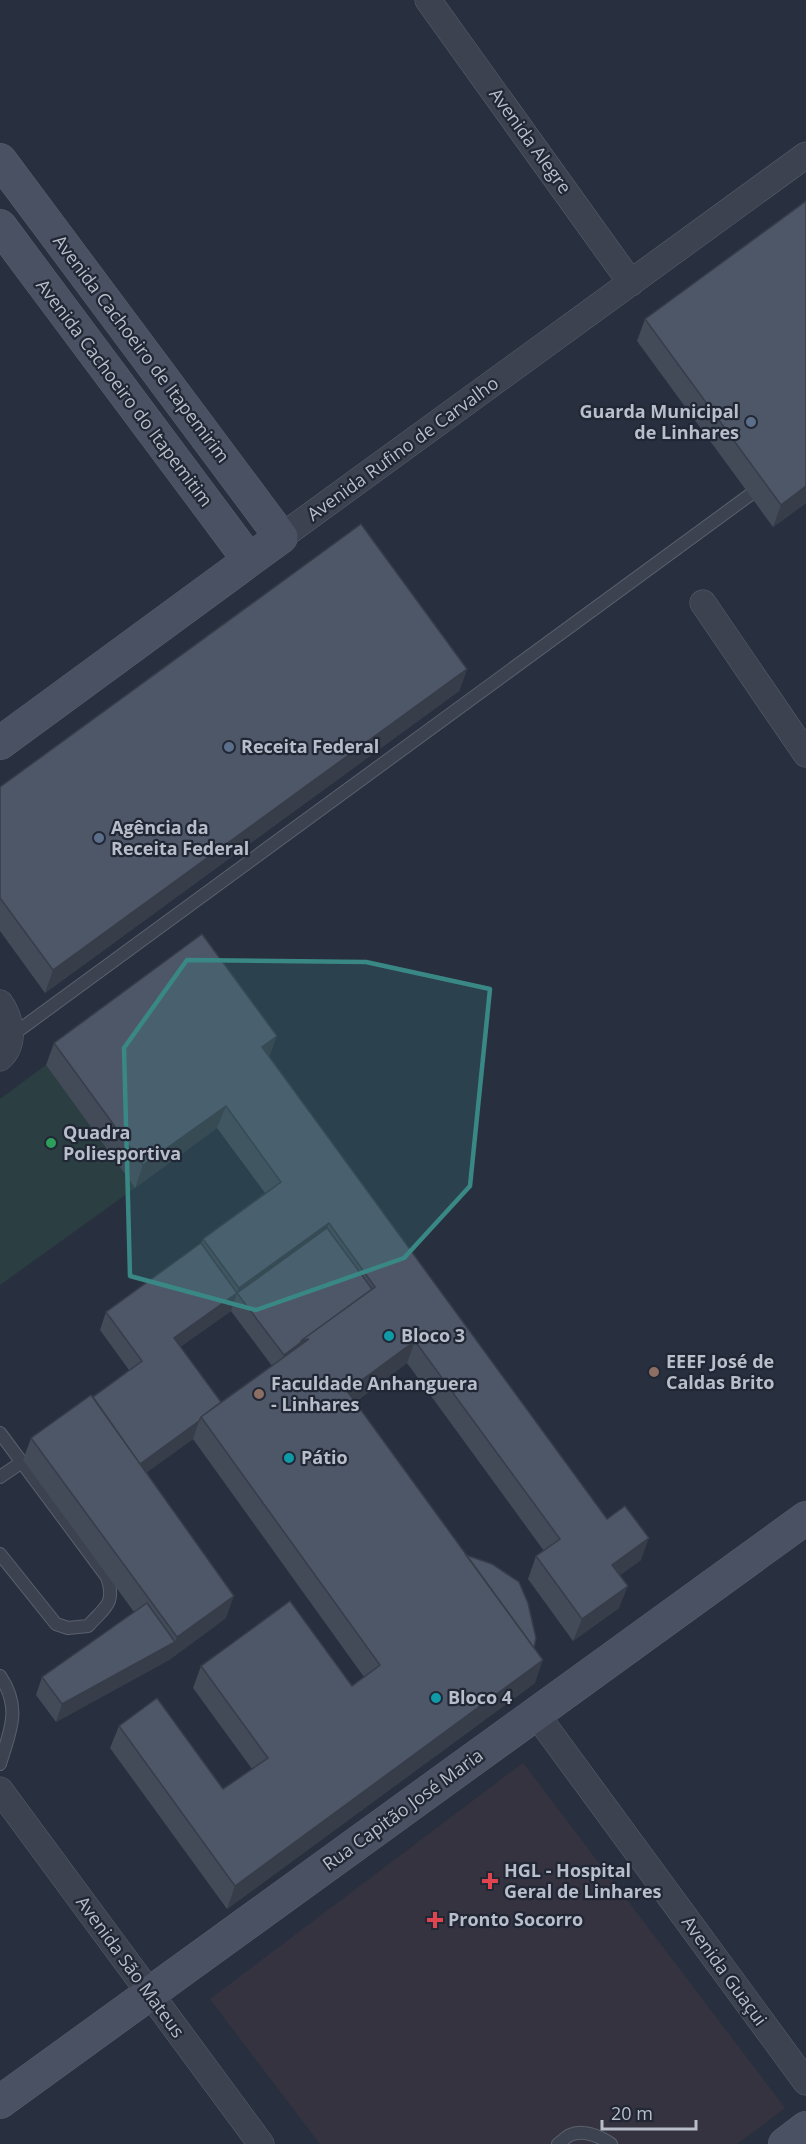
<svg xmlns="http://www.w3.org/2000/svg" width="806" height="2144" font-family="'Open Sans',sans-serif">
<rect width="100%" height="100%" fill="#28303f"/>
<!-- medical -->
<path fill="#363341" d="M523,1763L785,2108L737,2144H320L210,1999Z"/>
<!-- green -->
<path fill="#2b3e41" d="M46,1065L135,1188L0,1285V1099Z"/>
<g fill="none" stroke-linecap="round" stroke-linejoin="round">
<!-- lane casing -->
<g stroke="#5a606d" stroke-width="14">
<path id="lane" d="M11,1036L762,486
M0,1433L107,1577C116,1604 105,1607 88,1626L68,1628L56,1624L0,1554
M0,1477L22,1462
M0,1676C22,1708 10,1731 0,1764
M558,2144C562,2141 566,2137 570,2135C582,2129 600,2136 611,2144"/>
</g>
<!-- street casing -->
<g stroke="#5a606d" stroke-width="27">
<path id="street" d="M428,0L631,283
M281,537L806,155
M703,603L806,754
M0,1003C11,1019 16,1043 0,1058
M536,1714L806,2082
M0,1790L261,2144"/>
</g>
<!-- secondary casing -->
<g stroke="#5a606d" stroke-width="34">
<path id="secondary" d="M0,160L281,537L0,743
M0,226L249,560
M0,2102L806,1518
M785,2144L806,2128"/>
</g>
<!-- lane -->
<use href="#lane" stroke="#3c424f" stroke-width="12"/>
<!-- street -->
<use href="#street" stroke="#3c424f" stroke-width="26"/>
<!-- secondary -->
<use href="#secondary" stroke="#4a5162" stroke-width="33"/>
</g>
<!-- wall -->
<path fill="#434b59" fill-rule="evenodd" d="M645,319L806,503L773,527L637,341Z
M467,669L459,691L45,993L0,931V787Z
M54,1043L270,1058L607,1519L641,1560L620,1575L619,1608L573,1641L528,1579L536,1556L544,1551L407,1363L355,1402L534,1648L535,1683L227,1909L110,1748L119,1726L223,1789L252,1769L193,1688L201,1666L352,1686L364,1677L193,1439L147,1472L226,1618L169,1660L56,1722L36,1695L42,1677L134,1612L23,1460L31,1438L93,1397L129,1370L100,1330L106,1312L201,1243L203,1239L265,1193L217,1128L135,1188L46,1065ZM231,1311L272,1366L221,1402L180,1347Z"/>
<!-- shaded-wall -->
<path fill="#373d49" d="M806,486V503L773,527L781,505Z
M467,669L459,691L45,993L53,970Z
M277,1036L269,1058L262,1047Z
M226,1106L217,1128L135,1188L143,1165Z
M329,1223L321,1246L237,1293L239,1288Z
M374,1291L277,1373L284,1355L302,1340Z
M237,1293L231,1311L167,1356L174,1338Z
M415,1341L407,1363L339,1413L347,1391Z
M199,1421L193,1439L131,1484L138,1466Z
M649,1538L641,1560L604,1587L612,1565Z
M628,1586L619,1608L573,1641L582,1619Z
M234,1596L226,1618L169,1660L56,1722L62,1704L175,1642L177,1637Z
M543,1660L535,1683L227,1909L235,1886Z"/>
<!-- building -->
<path fill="#4e5768" stroke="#373d49" stroke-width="1.5" d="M806,201V486L781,505L645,319Z
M361,524L467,669L53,970L0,898V787Z
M202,934L277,1036L262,1047L607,1519L625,1506L649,1538L612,1565L628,1586L582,1619L536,1556L560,1539L415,1341L347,1391L543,1660L235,1886L119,1726L157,1698L223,1789L268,1758L201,1666L290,1601L352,1686L380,1665L201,1417L309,1339L302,1340L375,1287L329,1223L239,1288L203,1239L281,1182L226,1106L143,1165L54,1043Z
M327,1228L372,1289L302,1340L300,1343L284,1355L237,1293Z
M201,1243L237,1293L174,1338L221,1402L201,1417L199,1421L140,1464L93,1397L142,1361L106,1312Z
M91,1395L234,1596L177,1637L31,1438Z
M466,1555L492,1564L519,1582L528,1603L536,1638L534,1648Z
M147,1603L175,1642L62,1704L42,1677Z"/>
<!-- marked area -->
<path fill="#398885" fill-opacity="0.2" stroke="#398885" stroke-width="4.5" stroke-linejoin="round" d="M187,960L366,962L490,989L470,1186L404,1258L256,1310L130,1276L124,1048Z"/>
<!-- markers -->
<g fill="#5c6f8a" stroke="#212734" stroke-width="2">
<circle cx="751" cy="422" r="6"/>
<circle cx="229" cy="747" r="6"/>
<circle cx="99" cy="838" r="6"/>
</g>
<circle fill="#2e9e5b" stroke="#212734" stroke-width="2" cx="51" cy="1143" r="6"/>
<g fill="#0f9aa8" stroke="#212734" stroke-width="2">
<circle cx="389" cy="1336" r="6"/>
<circle cx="289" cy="1458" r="6"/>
<circle cx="436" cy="1698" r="6"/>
</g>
<g fill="#8d6e63" stroke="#212734" stroke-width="2">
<circle cx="654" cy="1372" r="6"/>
<circle cx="259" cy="1394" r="6"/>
</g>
<g fill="#e0444e" stroke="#212734" stroke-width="2">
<path d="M487 1872h6v6h6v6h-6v6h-6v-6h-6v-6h6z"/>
<path d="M432 1911h6v6h6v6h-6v6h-6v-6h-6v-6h6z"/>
</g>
<g text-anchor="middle" stroke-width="4.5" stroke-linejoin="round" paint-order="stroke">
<!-- street labels -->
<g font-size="18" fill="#b8beca" stroke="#212734">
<text transform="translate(530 141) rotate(54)" y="6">Avenida Alegre</text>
<text transform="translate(141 349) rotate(53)" y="6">Avenida Cachoeiro de Itapemirim</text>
<text transform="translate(124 393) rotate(53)" y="6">Avenida Cachoeiro do Itapemitim</text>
<text transform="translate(403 449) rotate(-36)" y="6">Avenida Rufino de Carvalho</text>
<text transform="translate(403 1810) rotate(-36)" y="6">Rua Capitão José Maria</text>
<text transform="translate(130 1967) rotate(54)" y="6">Avenida São Mateus</text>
<text transform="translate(724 1971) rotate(54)" y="6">Avenida Guaçui</text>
</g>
<!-- poi labels -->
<g font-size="18" font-weight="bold" fill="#b8beca" stroke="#212734" text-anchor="start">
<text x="739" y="418" text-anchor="end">Guarda Municipal<tspan x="739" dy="21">de Linhares</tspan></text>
<text x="241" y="753">Receita Federal</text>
<text x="111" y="834">Agência da<tspan x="111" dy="21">Receita Federal</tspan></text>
<text x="63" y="1139">Quadra<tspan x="63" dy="21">Poliesportiva</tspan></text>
<text x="401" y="1342">Bloco 3</text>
<text x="666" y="1368">EEEF José de<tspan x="666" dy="21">Caldas Brito</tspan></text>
<text x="271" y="1390">Faculdade Anhanguera<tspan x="271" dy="21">- Linhares</tspan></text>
<text x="301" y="1464">Pátio</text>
<text x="448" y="1704">Bloco 4</text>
<text x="504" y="1877">HGL - Hospital<tspan x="504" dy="21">Geral de Linhares</tspan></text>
<text x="448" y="1926">Pronto Socorro</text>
</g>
</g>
<!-- scale -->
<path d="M602 2120v9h94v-9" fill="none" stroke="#b8beca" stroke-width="3"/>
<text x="611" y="2120" font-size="18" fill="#b8beca" stroke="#212734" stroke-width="4.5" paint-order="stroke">20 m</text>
</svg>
